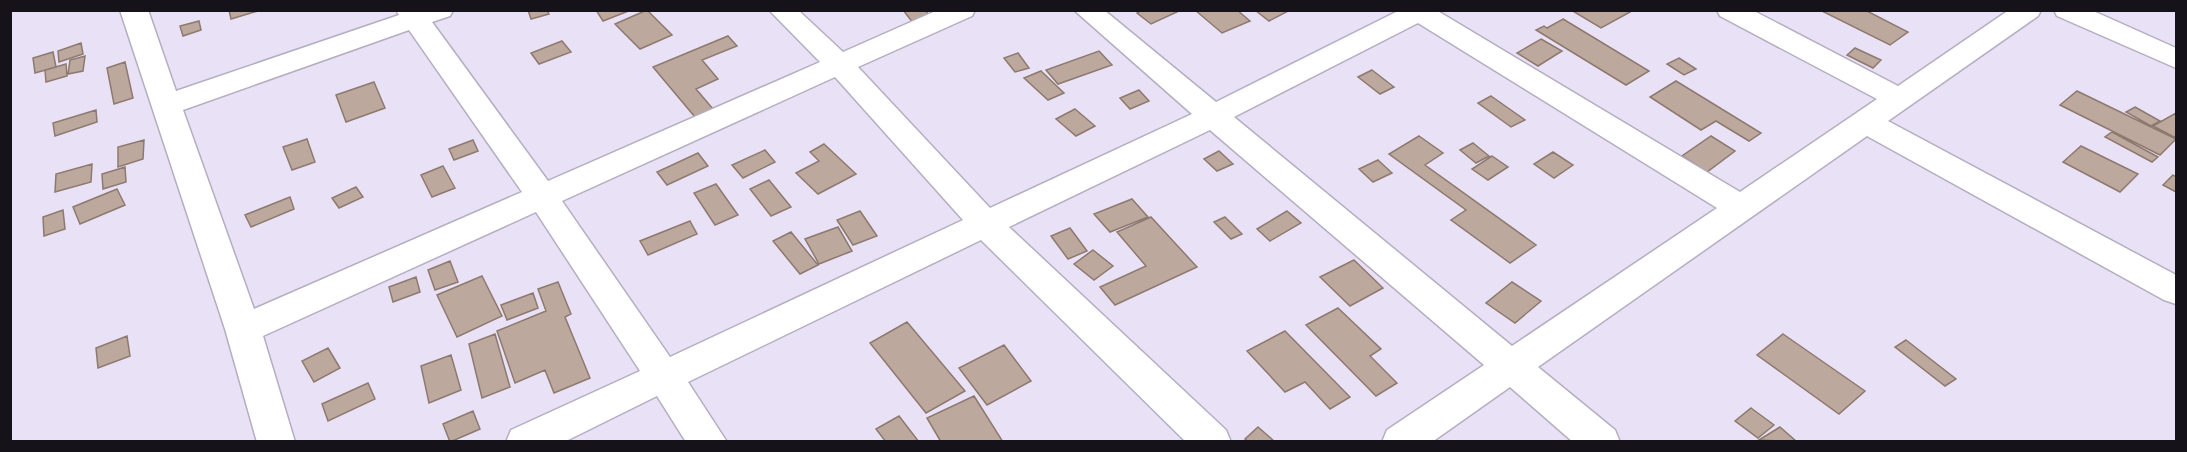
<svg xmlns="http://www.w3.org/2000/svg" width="2187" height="452" font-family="'Space Grotesk',sans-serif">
<rect width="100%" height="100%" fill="#e9e1f5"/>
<!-- building -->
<path fill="#bda89d" stroke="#8d796f" stroke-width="1.5" d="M229,10H261L231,19Z
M528,10H547L549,14L531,19Z
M596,10H631L603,21Z
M647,10L672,35L640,49L615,24Z
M903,10H925L931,18L914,24Z
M1142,10H1179V11L1151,24L1137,13Z
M1195,10H1237L1250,21L1222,33Z
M1255,10H1290L1269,21Z
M1571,10H1628L1630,12L1601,28Z
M1820,10H1865L1908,32L1890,45Z
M1563,19L1649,71L1626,85L1536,30L1544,26L1547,28Z
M199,21L201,30L183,36L180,26Z
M728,36L737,46L702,60L718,79L696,89L713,109L695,117L653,67Z
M1541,39L1562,51L1538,66L1517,53Z
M562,41L571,52L539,64L531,53Z
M81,43L83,54L59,62L58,51Z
M1855,48L1881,60L1873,68L1847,55Z
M1099,51L1112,65L1058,84L1046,70Z
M53,52L56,67L35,73L33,58Z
M1018,53L1029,68L1015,72L1004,58Z
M85,56L83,71L68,74L70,60Z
M1679,58L1696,69L1684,75L1667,64Z
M125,62L133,98L114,104L107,68Z
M66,64L67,76L46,82L45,70Z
M1372,70L1394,87L1380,94L1358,77Z
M1041,71L1064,93L1048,100L1024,78Z
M1676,81L1761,133L1749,141L1716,121L1701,130L1650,97Z
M374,82L385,108L346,122L336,95Z
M1139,90L1149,101L1130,109L1120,98Z
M2077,91L2176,139L2160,155L2060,105Z
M1491,96L1525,120L1511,127L1478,103Z
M2135,107L2160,121L2151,126L2126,112Z
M1075,109L1095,126L1076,136L1056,119Z
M96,110L97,122L55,136L53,123Z
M2176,113V136L2174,137L2153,126Z
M2112,132L2158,157L2152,162L2105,137Z
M1419,136L1443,153L1425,165L1536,245L1510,263L1451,220L1466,210L1389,154Z
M1711,136L1735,151L1707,172L1682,156Z
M307,139L315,162L292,170L283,147Z
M144,140L143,159L118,167V147Z
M473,140L478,151L454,160L449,149Z
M1473,143L1489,156L1476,163L1460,150Z
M824,144L856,174L818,194L796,173L819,161L810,152Z
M2081,146L2138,174L2120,192L2063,162Z
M765,150L775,162L743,178L732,165Z
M1219,151L1233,164L1217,171L1204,159Z
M1553,152L1573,165L1554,178L1534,164Z
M698,153L708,166L667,185L657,172Z
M1492,156L1508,167L1488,180L1472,169Z
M1378,160L1392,173L1373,182L1359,169Z
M92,164L91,182L55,192L56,174Z
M443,166L455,188L432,197L421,175Z
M125,167L126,182L103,189L102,174Z
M2173,175L2176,177V192L2163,185Z
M769,180L791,207L771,216L750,189Z
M716,184L738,215L715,225L694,193Z
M356,187L363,197L339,208L332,198Z
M117,189L125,205L80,224L73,207Z
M290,197L294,209L251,227L245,215Z
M1132,199L1148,217L1110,232L1094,214Z
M63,210L65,229L44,236L43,217Z
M860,211L877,236L853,245L837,220Z
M1287,211L1301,223L1270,241L1257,229Z
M1151,217L1197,267L1115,305L1100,287L1146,266L1117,232Z
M1225,217L1242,234L1231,239L1214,222Z
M690,221L697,234L648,255L640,241Z
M838,227L852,251L819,264L805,239Z
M1070,228L1087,251L1068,259L1051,236Z
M791,232L818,265L800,274L773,241Z
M1093,250L1113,266L1094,280L1074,264Z
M1354,260L1383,288L1350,306L1320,277Z
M450,261L458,282L435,290L428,270Z
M482,276L502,316L457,337L437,295Z
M416,277L420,292L393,302L389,287Z
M558,282L571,314L565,317L590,378L554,393L545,370L515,383L497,331L546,311L538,289Z
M1512,282L1541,301L1515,323L1486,303Z
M533,293L538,308L507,320L501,305Z
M1338,308L1381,349L1370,356L1397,383L1376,396L1306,325Z
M907,322L965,391L926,413L870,343Z
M1285,331L1350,397L1330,409L1305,382L1285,392L1247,351Z
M495,334L510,387L482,398L469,344Z
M1783,334L1865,391L1839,414L1757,355Z
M127,336L130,356L98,368L96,348Z
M1906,340L1956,379L1945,386L1895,347Z
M1004,345L1031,381L987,405L959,368Z
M328,348L340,368L314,382L302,361Z
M451,355L461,390L429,403L421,366Z
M368,383L375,399L328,421L322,404Z
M974,396L1003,442H941L927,418Z
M1751,408L1774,425L1758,438L1735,421Z
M473,411L480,429L450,442L443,424Z
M899,416L919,442H886L876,429Z
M1258,427L1275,442H1249L1245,439Z
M1780,427L1797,442L1759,440Z"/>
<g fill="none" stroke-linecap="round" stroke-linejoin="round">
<!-- street casing -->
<g stroke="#b5adc0" stroke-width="3">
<path id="street" d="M120,10H148L176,91L399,15L396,10H453L450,16L432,22L548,181L820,62L769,10H798L843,52L938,10H975L972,16L858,67L990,208L1192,114L1074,10H1104L1216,102L1400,10H1436L1740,192L1877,99L1720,16L1717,10H1752L1898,86L2009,10H2041L2038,16L1888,121L2176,275V304L2164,300L1867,136L1538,367L1615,430L1620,442H1573L1510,387L1432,442H1382L1387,430L1484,365L1210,130L1009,227L1226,430L1231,442H1186L981,240L688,382L727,442H686L657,396L564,442H506L511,430L640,371L536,212L263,336L295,442H257L225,329ZM1418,23L1717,208L1512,346L1234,117ZM409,30L522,192L254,309L183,110ZM835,77L963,220L670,357L562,201Z
M2054,10H2091L2176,48V68L2057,16Z"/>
</g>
<!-- street -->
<use href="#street" fill="#fff" fill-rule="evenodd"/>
</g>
<!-- border -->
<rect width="2187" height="452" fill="none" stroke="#151219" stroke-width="24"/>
</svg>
